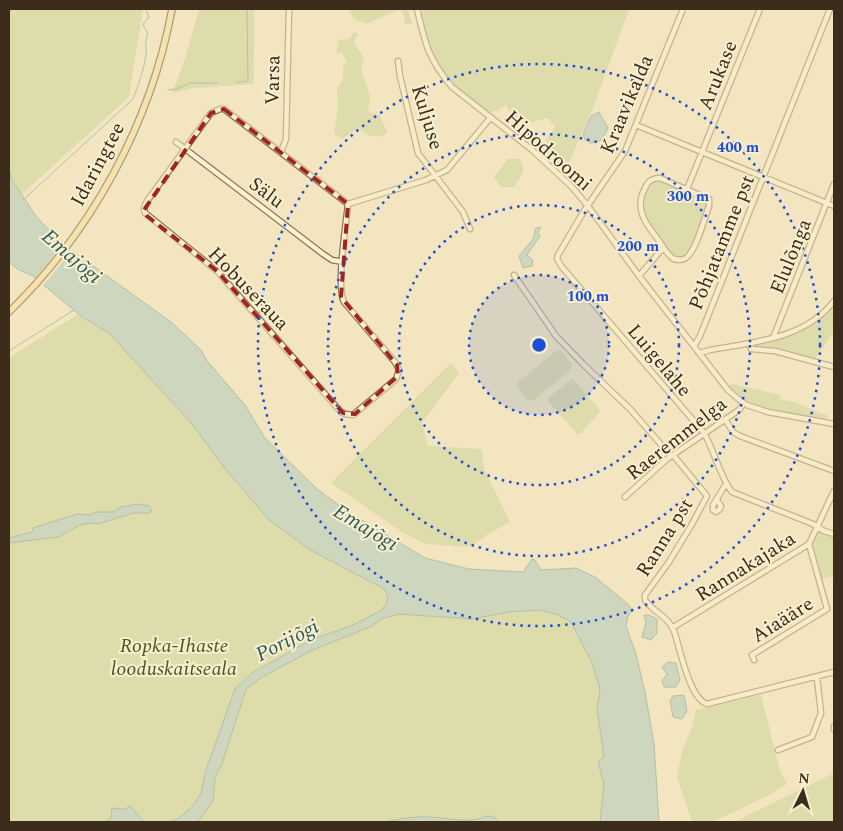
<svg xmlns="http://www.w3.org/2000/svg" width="843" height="831" font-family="Spectral,serif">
<rect width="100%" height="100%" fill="#f2e5bf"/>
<!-- green -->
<path fill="#c7d192" d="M9,9H143L129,97L21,195L12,180L9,170Z
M199,9H254V84L193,88L172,93L185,59Z
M350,9H408L412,24H404L405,19L402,11L398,10L367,24L354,19L349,11Z
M421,9H629L593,108L565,171C554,161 550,154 546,140L555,127L548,118L532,122L512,116L506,105L497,111L489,112C465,94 439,77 429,47C425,35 423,21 421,9Z
M353,33H358L354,43L364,58L361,69L370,97L368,112L379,114L387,132L383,136C372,137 366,136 359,128L342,139L334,133L338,108L337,88L343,80V67L347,61L341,52L336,54L339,40L349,39Z
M508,159H520L524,171L514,187H501L494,177Z
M658,179L707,198L708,204L690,251L684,257L675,258C665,249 649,229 644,217C639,207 644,193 648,183Z
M834,304V332L814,360L752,349L751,344L811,324Z
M78,314L109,333L140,366L192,424L226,470L270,521L312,551L384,590L388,596L510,612L541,610L558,615L571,622L593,665L600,689L597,708L604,757L598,762L604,784L600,822H9V358Z
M557,350H561L572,364L571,370L535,399L532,401L527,400L517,387V383Z
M451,363L459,373L422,423L428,446L482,449L484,469L510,522L485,536L474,545L466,547L426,544L400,531L331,483Z
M573,379L598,407L600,412L580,434L576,433L548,401L549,397L571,380Z
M733,384L781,395L780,399L794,402L828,416L826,419C798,414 745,410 729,385Z
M816,528L834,535V576L819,579L809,543Z
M761,695L780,771L787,784L767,796L713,822H692L677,777L682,751L692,728L696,709L698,710Z
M834,773V822H734Z"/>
<!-- water -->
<path fill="#a2c3bb" stroke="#68928a" d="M599,112L608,128L602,140L591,143L585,140L583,134L591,116Z
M9,170L12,180L36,216L60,242L171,322L201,350L208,362L245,405L265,438L317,489L350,513L425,558L469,569L523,572L532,559L535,560L541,570L576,568L595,577L628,604L632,610L628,616L626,626L636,654L645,692L654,744L659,822H600L604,784L598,762L604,757L597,708L600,689L593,665L571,622L558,615L541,610L510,612L471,619L399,614L381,619L372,626L313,650L262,677L246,689L222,764L215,777L213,801L201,818L195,822H170L179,818L192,807L201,793L205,773L235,689L252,673L311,640L353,625L382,610L387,602L388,596L384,589L312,551L270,521L226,470L192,424L109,333L82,317L33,276L17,269L9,262Z
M541,227L538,233L540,236L527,255L533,260L532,266L523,268L519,256L533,239L536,228Z
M138,504L149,506L152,511L149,513H133L98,524L89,523L78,526L58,537L9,543V538L32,532L33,528L77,514L90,515L97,512H113L121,507Z
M644,615H649L657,619V633L651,640L642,637L646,622Z
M668,662L676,663L680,680L676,687H664L662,681L667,674L662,667Z
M684,695L687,711L682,719L673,717L670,701L673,696Z
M130,806L144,822H104L111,818L112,808L125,809Z
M488,816L495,818L498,822H385C399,819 414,816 429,817C449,818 468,824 488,816Z"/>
<!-- pier -->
<path fill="#f2e5bf" d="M65,242L74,248L42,287L34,280Z"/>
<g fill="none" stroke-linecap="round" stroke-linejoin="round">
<!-- stream -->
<path stroke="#68928a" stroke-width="1" d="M237,82L248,81L247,9
M168,90L176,89L191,83H218
M23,200L133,99C138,85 144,70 146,55C147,46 144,43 148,34L143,24L149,17L146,9
M9,351L74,310"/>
<!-- minor casing -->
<g stroke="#8d7555" stroke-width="7">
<path id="minor" d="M417,9C425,43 428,59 452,87L531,149L571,186L588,206L639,276L707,363L728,390L737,398L747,405L768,412L834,424
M683,9L625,151L584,211L558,255L557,259L562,267L704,433C714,450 721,479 732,492L813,524L824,531L834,534
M398,61L400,76L418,153L463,212L470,229
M220,109H224L348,204C346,224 336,287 344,302L395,362L399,370L396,379L353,415L345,414L341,412L217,271L145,213L144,208L147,201L211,113Z
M636,125L834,206
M176,142L323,254L332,260L343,262
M281,152L286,139L289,9
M660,178L709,199V206C705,217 696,251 686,258C683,260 678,260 674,259C666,254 663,246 657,238C645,223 634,208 645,188C648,181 652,178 660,178Z
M687,189L760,9
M348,204L426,180L447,170L491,117
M514,275L556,336L584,365L630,409L671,456
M639,276L663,248
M773,338L834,184
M750,343L751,349L775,351L834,367
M694,346L700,336L830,9
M700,353L710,350C754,342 805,339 834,301
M725,419L733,432L740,436L834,471
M673,455L707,496L692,524L669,562L645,595V600C653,612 669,617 674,631C680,648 689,698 707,704L834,672
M625,497L667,459L739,410L744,403
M717,500L721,506L720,509L716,512L713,510V505L726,484
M672,628L809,544L834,491
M754,660L752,655L827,609L809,544
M834,726V729
M778,750L812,737L821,713L817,678"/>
</g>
<!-- major casing -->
<g stroke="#5a422a" stroke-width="8">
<path id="major" d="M9,312C92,231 151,123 172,9"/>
</g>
<!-- minor -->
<use href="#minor" stroke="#fcf2d3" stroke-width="4.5"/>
<!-- major -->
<use href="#major" stroke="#fade92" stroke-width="5.5"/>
</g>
<!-- marked area -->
<path d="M0 0H843V831H0ZM224,109L348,204L341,297L397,365L398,376L355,414L343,413L217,271L147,216L144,210L211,113Z" fill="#f2e5bf" fill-opacity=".55" fill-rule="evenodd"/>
<path fill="none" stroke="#a2241f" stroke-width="4" stroke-dasharray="10 6" stroke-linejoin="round" d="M224,109L348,204L341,297L397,365L398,376L355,414L343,413L217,271L147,216L144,210L211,113Z"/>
<!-- distance rings -->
<circle cx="539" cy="345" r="70" fill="#1d4ed8" fill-opacity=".12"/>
<g fill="none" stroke="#1d4ed8" stroke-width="2.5" stroke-dasharray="2.5 5">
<circle cx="539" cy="345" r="70"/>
<circle cx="539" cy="345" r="140"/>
<circle cx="539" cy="345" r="211"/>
<circle cx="539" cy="345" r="281"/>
</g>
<g text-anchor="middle" stroke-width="4" stroke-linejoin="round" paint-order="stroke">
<!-- street labels -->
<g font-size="20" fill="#3b2c1b" stroke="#f9efcf">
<text transform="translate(717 75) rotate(-68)" y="7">Arukase</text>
<text transform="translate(272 80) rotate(-89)" y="7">Varsa</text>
<text transform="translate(626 104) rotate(-67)" y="7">Kraavikalda</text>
<text transform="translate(428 117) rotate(73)" y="7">Kuljuse</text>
<text transform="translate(549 150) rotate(42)" y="7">Hipodroomi</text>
<text transform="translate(97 164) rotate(-62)" y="7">Idaringtee</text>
<text transform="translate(267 192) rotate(37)" y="7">Sälu</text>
<text transform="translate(721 242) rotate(-68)" y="7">Põhjatamme pst</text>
<text transform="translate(790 256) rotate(-68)" y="7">Elulõnga</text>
<text transform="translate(249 288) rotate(46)" y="7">Hobuseraua</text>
<text transform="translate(660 360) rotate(50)" y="7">Luigelahe</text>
<text transform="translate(676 438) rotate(-38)" y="7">Raeremmelga</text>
<text transform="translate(664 537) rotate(-58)" y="7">Ranna pst</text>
<text transform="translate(745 566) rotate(-32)" y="7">Rannakajaka</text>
<text transform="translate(782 619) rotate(-32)" y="7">Aiaääre</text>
</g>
<!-- park labels -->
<g font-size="20" font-style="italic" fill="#485920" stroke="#f9efcf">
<text x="174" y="652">Ropka-Ihaste<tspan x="174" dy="23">looduskaitseala</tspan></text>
</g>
<!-- water labels -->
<g font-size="21" font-style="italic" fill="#295c5b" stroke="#f9efcf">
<text transform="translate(72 256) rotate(41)" y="7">Emajõgi</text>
<text transform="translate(366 527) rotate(31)" y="7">Emajõgi</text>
<text transform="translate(287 640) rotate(-27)" y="7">Porijõgi</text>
</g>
</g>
<circle cx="539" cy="345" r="8" fill="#1d4ed8" stroke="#f9efcf" stroke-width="2.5"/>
<g font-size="15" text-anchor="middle" font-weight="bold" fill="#1d4ed8" stroke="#f9efcf" stroke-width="4" stroke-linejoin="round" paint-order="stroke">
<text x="738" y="152">400 m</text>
<text x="688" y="201">300 m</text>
<text x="638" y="251">200 m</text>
<text x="588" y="301">100 m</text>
</g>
<!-- border -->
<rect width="843" height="831" fill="none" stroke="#3b2c1b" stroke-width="20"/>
<!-- north arrow -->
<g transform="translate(803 791) rotate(5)" stroke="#f9efcf" stroke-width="4" paint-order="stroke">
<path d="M0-4L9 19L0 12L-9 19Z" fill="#3b2c1b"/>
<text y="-8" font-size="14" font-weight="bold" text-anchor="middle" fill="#3b2c1b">N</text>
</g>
</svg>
